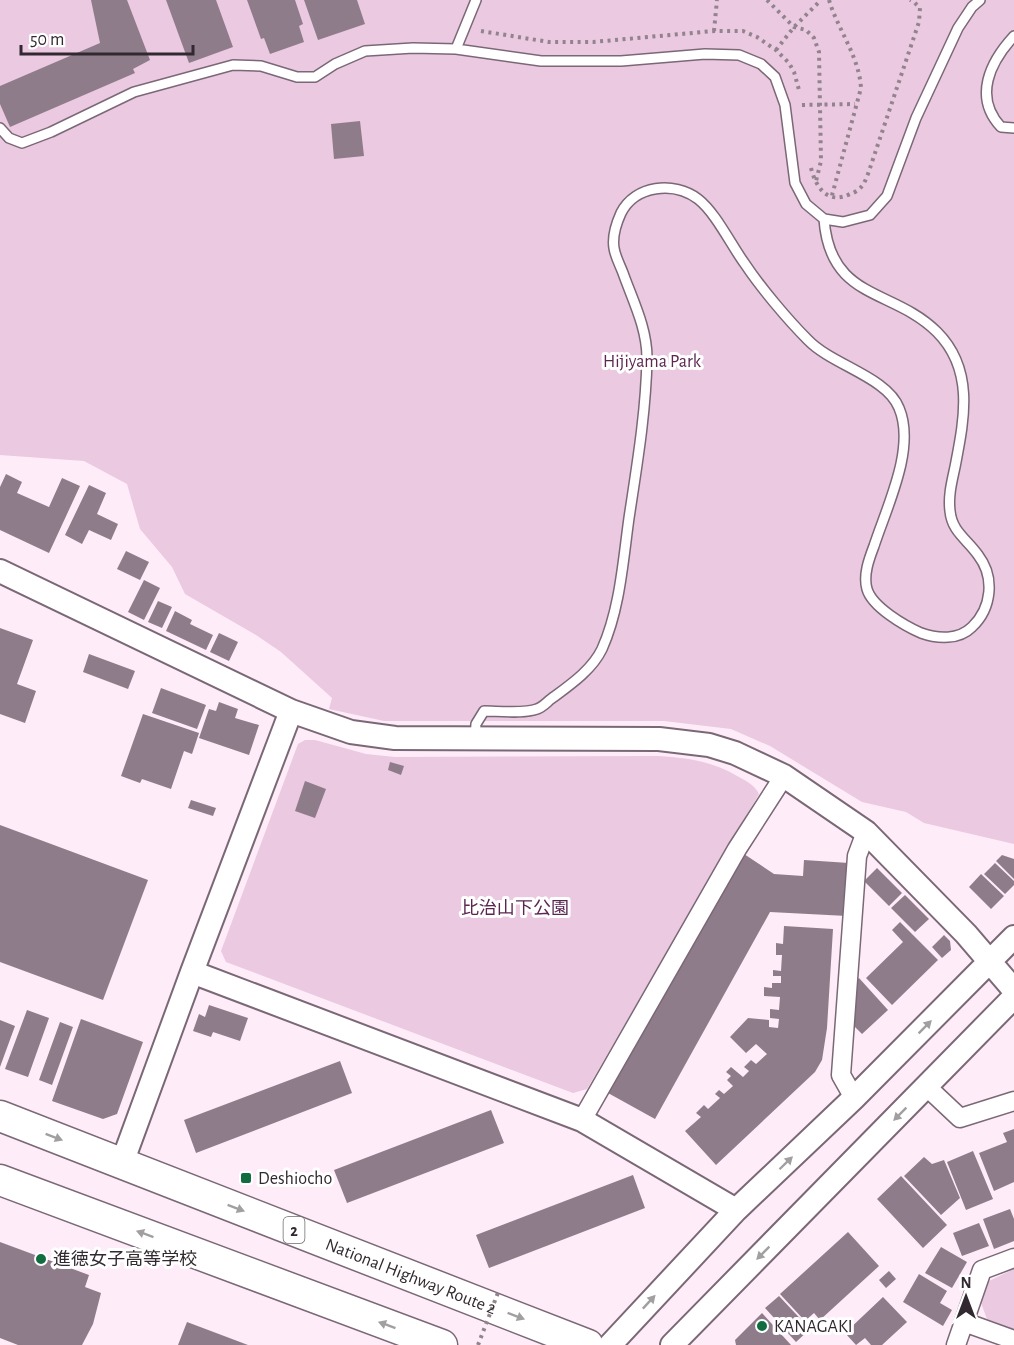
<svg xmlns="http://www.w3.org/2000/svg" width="1014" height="1345" font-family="'Alegreya Sans','Noto Sans JP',sans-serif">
<rect width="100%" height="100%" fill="#feecf9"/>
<!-- green -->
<path fill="#eac9e1" d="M0,0H1014V844L924,823L906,812L862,802L770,746L731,729L664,721H384L329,709L332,698L281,652L256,635L185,594L172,567L140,529L127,484L84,461L0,455Z
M305,740H315L366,754L395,757L658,756C687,758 712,761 737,776C746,781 754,784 759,794L587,1089L573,1093L226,962L221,951L298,744Z
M1014,1269V1329L987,1319L981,1303L987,1282Z"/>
<!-- building -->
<path fill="#8f7c8a" d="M91,0H127L150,60L133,69L135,73L10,127L0,104V86L100,43Z
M166,0H216L233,47L189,63Z
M247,0H295L303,24L299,26L304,42L270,54L264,38L261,39Z
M304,0H357L365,24L318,40Z
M360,121L364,156L334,159L331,124Z
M6,474L22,482L17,493L49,507L62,478L80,486L49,553L0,530V487Z
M89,485L106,493L97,514L118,524L111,540L89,530L82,544L65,535Z
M126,551L149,562L140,580L117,569Z
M144,580L160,588L144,620L128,612Z
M158,601L172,607L162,628L148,622Z
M175,611L192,620L190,624L213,635L206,650L166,631Z
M0,628L33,640L17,684L36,691L25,723L0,714Z
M219,633L238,642L229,661L210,652Z
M89,654L135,671L128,689L83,672Z
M161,688L206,705L197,729L152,713Z
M219,702L238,709L235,718L259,725L249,755L199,738L209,709L216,711Z
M143,714L199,733L192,754L184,751L171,789L142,779L140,783L121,776Z
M390,762L404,766L401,775L388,770Z
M305,781L326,789L315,818L295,811Z
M191,800L216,808L213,816L188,808Z
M0,825L148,880L103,1000L0,962Z
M744,854L774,874L803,876L804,860L849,863L847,916L770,912L655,1119L608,1093L732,868Z
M1002,855L1014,859V879L996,861Z
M995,863L1014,881V885L1005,894L984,874Z
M877,868L902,893L889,906L864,881Z
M981,874L1004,896L991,909L969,887Z
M905,895L929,919L915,932L891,908Z
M900,922L938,960L892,1005L866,978L903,942L892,930Z
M784,926L833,929L827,1028L822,1060L815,1072L716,1165L685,1131L701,1117L696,1113L704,1105L708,1109L720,1098L715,1094L719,1090L724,1094L733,1086L727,1080L731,1076L726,1072L731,1067L743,1077L749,1071L744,1067L751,1060L756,1064L767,1054L756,1044L746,1053L730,1037L748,1018L769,1020V1027L778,1028L779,1019L770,1018V1009L779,1010L780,997L764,996V987L772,988V983H781V976H773V970L781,971L782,955H776V943L783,944Z
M944,935L950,941L951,950L942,958L932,947Z
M859,978L888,1010L862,1034L854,1026L857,980Z
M209,1005L248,1018L240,1041L213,1032L211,1037L193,1031L199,1014L205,1017Z
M27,1010L49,1018L28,1077L5,1069Z
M81,1019L143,1042L117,1114L103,1119L52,1101Z
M0,1020L15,1026L0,1067Z
M60,1022L73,1027L52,1085L39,1080Z
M340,1061L352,1093L196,1153L184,1120Z
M491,1110L504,1143L347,1203L334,1170Z
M1014,1129V1182L994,1191L979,1153L1007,1142L1003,1133Z
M973,1151L993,1199L966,1210L947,1162Z
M924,1157L932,1164L944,1160L960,1198L941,1215L904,1176Z
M633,1175L645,1208L489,1268L476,1235Z
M901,1176L947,1225L923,1248L877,1199Z
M1010,1209L1014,1219V1241L994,1249L983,1219Z
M979,1223L989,1246L962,1256L953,1233Z
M848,1232L879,1266L820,1320L814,1313L805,1321L780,1294Z
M0,1242L89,1275L85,1287L101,1293L93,1324L82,1345H18L0,1338Z
M941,1247L967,1262L952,1288L925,1273Z
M889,1271L896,1279L886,1288L879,1280Z
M919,1274L947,1291L940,1303L952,1310L943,1326L903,1302Z
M779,1296L810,1329L796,1342L765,1308Z
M883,1297L907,1322L882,1345H871L865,1338L856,1345L845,1333Z
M762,1313L791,1345H736L735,1340Z
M187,1322L248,1345H178Z"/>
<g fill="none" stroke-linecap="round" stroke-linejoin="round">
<!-- service casing -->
<g stroke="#7b6876" stroke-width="12">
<path id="service" d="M1014,36C990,62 973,97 1001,127L1014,128
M456,49L476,0
M0,128L9,138L22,143L51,132L134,92L233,65L261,66L297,77H315L335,64L365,51L413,48L456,49L541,61H621L705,54L739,55L761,64L775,77L785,105L795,183L806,204L824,219L843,222L870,215L887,196L916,118L958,28L972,7L980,0
M475,739L476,724L484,711C497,711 525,714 537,709C543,707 547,702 551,699C570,685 592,670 602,649C620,609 623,561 629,518C637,465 646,412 647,358C647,328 633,301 623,273C620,265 615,256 614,248C612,236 616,224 621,213C635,185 674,181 698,199C716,213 731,245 745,264C761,288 788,320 808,340C832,365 887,377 899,408C916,448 887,506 874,546C869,559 863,575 867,589C872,607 905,626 921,633C938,639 959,640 972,627C992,608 995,577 978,555C967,539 952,532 950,511C948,496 952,481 955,467C964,420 975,370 937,332C893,288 830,301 824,219"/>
</g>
<!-- minor casing -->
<g stroke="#7b6876" stroke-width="21">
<path id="minor" d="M927,1087L960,1118L1014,1101
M854,1098L841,1075L857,856L866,832
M582,1120L737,849L784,776
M964,1322L1014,1340
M956,1345L982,1270L1014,1258"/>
</g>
<!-- tertiary casing -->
<g stroke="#7b6876" stroke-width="26">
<path id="tertiary" d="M0,571L291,711L351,732L395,738L659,739L709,745L735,753L784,776L866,832L966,934L1014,990
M192,972L582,1120L736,1210
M122,1163L192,972L291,711
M610,1345L736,1210L854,1098L1014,937
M672,1345L1014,997"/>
</g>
<!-- trunk casing -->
<g stroke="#7b6876" stroke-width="33">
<g id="trunk">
<path id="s1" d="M0,1116L588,1345"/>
<path d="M0,1180L442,1345"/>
</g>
</g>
<!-- path -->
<path stroke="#91848d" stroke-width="4" stroke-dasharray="3 4.5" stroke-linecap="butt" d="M767,0L794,27L806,30L814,38L819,52L821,161L816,181
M829,0C838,30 859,56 861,88L831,199
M481,31L549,42H593L714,31H743L757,37L776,50L789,63L794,72L799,90
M714,31L717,0
M776,50L794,27L821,0
M802,105L855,104
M811,168C816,188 828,205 850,194C854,193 859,190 862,186C866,181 869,171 871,165L919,22L920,8L914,2L910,0"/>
<!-- service -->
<use href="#service" stroke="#fff" stroke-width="9"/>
<!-- minor -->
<use href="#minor" stroke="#fff" stroke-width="18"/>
<!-- tertiary -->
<use href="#tertiary" stroke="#fff" stroke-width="22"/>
<!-- trunk -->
<use href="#trunk" stroke="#fff" stroke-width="30"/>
<!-- path-bridge -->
<path stroke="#91848d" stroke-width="4" stroke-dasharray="3 4.5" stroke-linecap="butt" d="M478,1345L499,1290"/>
</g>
<!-- one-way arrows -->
<defs><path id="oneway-solid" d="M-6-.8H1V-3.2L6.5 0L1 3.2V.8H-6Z" transform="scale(1.5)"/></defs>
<g fill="#a29fa1">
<use href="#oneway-solid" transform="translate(925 1027) rotate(-45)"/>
<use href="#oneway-solid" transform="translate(900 1114) rotate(135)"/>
<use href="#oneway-solid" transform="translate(54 1137) rotate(21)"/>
<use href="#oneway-solid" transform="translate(786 1163) rotate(-44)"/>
<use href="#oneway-solid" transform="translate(236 1208) rotate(21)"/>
<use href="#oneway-solid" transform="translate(145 1234) rotate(-160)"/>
<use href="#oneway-solid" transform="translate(763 1253) rotate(135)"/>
<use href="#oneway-solid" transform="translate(649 1302) rotate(-47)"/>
<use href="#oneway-solid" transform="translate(516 1316) rotate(21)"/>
<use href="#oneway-solid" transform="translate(387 1325) rotate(-160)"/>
</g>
<!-- markers -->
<g fill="#116c3f" stroke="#fff" stroke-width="2">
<rect x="240" y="1172" width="12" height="12" rx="3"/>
<circle cx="41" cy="1259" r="6"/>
<circle cx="762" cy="1326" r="6"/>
</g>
<g text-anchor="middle" stroke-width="6" stroke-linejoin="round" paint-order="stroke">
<!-- shield labels -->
<rect fill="#fff" stroke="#6f696d" stroke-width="1.5" x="283.5" y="1217" width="21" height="26" rx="4.5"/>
<g font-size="16" font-weight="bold" fill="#31292f">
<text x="294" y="1236">2</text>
</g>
<!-- park labels -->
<g font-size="18" fill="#5c2651" stroke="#fff">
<text x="652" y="367">Hijiyama Park</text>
<text x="515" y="914">比治山下公園</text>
</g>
<!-- poi labels -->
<g font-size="18" fill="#31292f" stroke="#fff" text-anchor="start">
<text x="258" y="1184">Deshiocho</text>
<text x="53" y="1265">進徳女子高等学校</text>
<text x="774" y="1332">KANAGAKI</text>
</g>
<!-- street labels -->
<g font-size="18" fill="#31292f" stroke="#fff">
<text dy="6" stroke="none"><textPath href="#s1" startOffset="441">National Highway Route 2</textPath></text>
</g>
</g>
<!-- north arrow -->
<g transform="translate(966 1297)" stroke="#ffffff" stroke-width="4.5" paint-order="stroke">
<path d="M0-4.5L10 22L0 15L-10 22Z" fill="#31292f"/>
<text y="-9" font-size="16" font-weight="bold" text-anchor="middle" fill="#31292f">N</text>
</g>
<!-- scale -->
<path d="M21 45v9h172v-9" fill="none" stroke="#31292f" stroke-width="3"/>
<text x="30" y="45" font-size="18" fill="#31292f" stroke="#ffffff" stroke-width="4.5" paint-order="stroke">50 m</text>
</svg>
